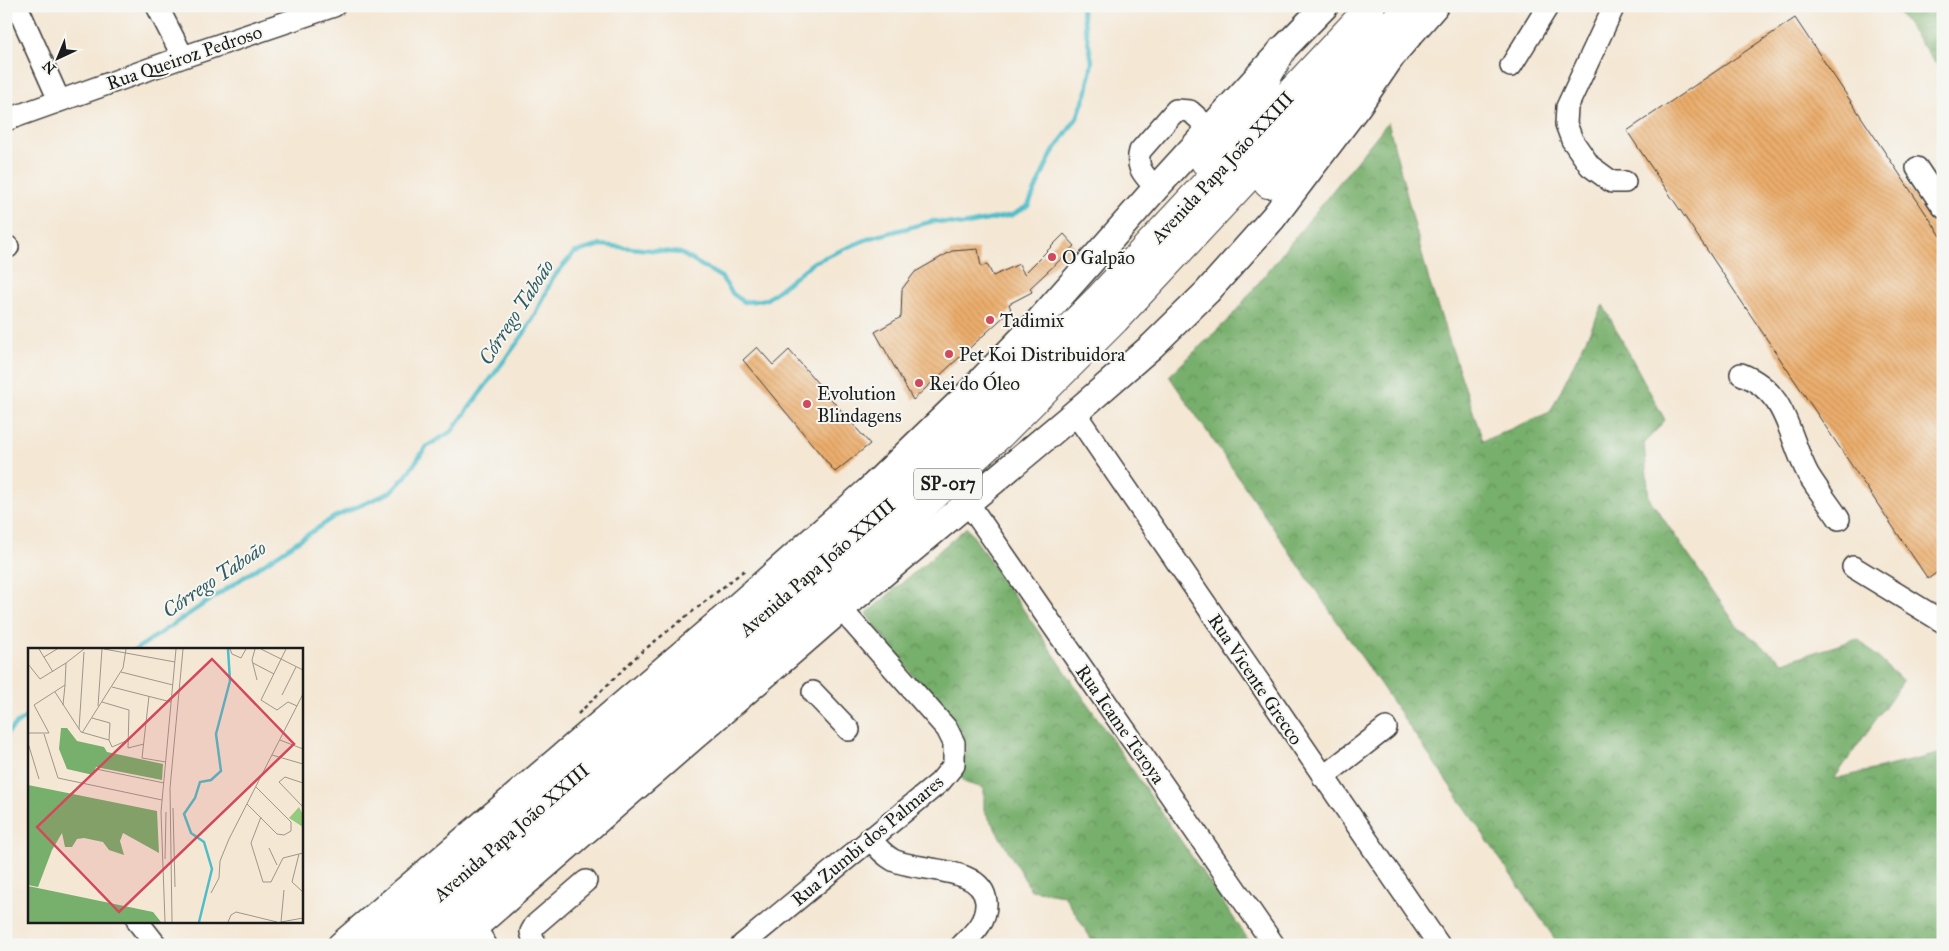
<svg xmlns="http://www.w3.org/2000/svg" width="1949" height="951" font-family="'IM FELL Great Primer',serif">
<defs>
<pattern id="forest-crowns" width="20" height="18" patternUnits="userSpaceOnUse" patternTransform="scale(1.25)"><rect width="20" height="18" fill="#77af6c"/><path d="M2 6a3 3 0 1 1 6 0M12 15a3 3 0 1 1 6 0" fill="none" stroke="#618e58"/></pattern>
<pattern id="building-back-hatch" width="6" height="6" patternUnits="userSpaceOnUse" patternTransform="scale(1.25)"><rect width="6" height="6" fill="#ebad6c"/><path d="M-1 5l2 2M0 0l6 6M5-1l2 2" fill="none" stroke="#c9945d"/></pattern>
</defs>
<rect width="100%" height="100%" fill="#f6f6f2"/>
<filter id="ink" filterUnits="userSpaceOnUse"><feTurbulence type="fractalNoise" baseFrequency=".02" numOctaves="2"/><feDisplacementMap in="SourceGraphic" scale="10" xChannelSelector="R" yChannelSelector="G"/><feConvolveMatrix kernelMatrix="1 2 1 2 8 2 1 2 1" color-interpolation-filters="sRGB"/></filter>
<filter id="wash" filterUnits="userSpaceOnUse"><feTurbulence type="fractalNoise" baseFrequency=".0096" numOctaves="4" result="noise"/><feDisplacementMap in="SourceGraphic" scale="20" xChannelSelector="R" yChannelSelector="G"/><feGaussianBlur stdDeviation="1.12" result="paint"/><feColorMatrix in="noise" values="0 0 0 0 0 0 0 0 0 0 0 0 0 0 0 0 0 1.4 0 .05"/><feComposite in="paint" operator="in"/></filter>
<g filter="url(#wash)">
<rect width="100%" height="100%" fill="#f4e7d4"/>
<!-- forest -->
<path fill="url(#forest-crowns)" stroke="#4a6644" d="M1894,6H1943V73L1942,72Z
M1388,122L1429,281L1483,441L1550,412L1603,305L1665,420L1644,444L1649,498L1737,626L1783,662L1858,639L1903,681L1834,779L1943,753V945H1559L1169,376L1231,317Z
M967,527L1252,945H1095L1064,895L1031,890L984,810V788L966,783L960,776L967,747L866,614Z"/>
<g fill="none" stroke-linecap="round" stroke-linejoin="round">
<!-- stream -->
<path stroke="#4fbdc9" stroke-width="4.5" d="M135,650L334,517L391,492L406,476L426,447L452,431L523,335L538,310L552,279L574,253L601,245L680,253L721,277L733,294L744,302L755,301L767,299L814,262L870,238L934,221L963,225L1012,215L1028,206L1051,155L1077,118L1087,91L1092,61L1081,6
M6,735L16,724L29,715"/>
</g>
<g id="blocks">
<!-- building -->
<path fill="url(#building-back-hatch)" d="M1795,18L1943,239V568L1928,579L1627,131Z
M1064,234L1075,246L1030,288L1032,292L1009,304L1011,310L913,400L875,332L901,317L902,289L915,272L952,251L978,249L981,267L987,264L993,276L1019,264L1024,274Z
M757,347L773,365L789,350L870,444L835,472L743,360Z"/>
</g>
</g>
<g filter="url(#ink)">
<use href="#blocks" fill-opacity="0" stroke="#3c3a38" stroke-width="1"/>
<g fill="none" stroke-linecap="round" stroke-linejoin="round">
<!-- minor casing -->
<g stroke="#3c3a38" stroke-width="24">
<path id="minor" d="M17,6L59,100
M157,6L183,57
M1614,6L1567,107L1566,124L1572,140L1590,166L1612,182H1625
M1511,66L1548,6
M6,120L183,57L334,6
M1917,168L1943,207
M1156,188C1145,176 1135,168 1140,151L1176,110L1190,111L1210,129
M6,247H8
M1741,374C1789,393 1787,435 1808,474C1817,489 1829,504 1839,519
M1075,413L1439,945
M968,503L1274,945
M1853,567L1943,622
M813,692L849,730
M1323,777L1386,728
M870,838C876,846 884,855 893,860C917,872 983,865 986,902C987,921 974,933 962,945
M138,922L156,945
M475,927L486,945
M535,945L531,932L535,925L586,881
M742,945L940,782L954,765V743L947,729L841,609"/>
</g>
<!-- major casing -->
<g stroke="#3c3a38" stroke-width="29">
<path id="major" d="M341,945L731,612L869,490L962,400L1036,324L1156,188L1282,50L1325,6
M454,945L841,609L1075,413L1152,346L1207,292L1273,218L1358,106L1394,53L1435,6"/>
</g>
<!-- highway casing -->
<g stroke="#3c3a38" stroke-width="30">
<path id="highway" d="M1205,162L1262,86L1282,50
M1268,184L1394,53
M378,945L808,576L892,501L961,436L1098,299L1371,6
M417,945L768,643L875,550L1000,435L1115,320L1408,6"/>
</g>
<!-- path -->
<path stroke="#3c3a38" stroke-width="2.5" stroke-dasharray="4 4" stroke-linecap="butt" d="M578,714L639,654L746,569"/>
<!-- minor -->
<use href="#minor" stroke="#fff" stroke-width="21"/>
<!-- major -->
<use href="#major" stroke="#fff" stroke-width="26"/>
<!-- highway -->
<use href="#highway" stroke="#fff" stroke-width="28"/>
</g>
</g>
<!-- markers -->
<g fill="#d1495b" stroke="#f6f6f2" stroke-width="2">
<circle cx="1052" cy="257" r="5"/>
<circle cx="990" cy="320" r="5"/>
<circle cx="949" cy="354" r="5"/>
<circle cx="919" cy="383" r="5"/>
<circle cx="807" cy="404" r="5"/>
</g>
<g text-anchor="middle" stroke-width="4" stroke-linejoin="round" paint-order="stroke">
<!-- shield labels -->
<rect fill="#f6f6f2" stroke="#5d5d5c" stroke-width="1" x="914" y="468.5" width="68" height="31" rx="4"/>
<g font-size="18" font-weight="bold" fill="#1c1c1c">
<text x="948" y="490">SP-017</text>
</g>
<!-- street labels -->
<g font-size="19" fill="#1c1c1c" stroke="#f6f6f2">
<text transform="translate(184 57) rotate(-19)" y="7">Rua Queiroz Pedroso</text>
<text transform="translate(1222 167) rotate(-47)" y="7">Avenida Papa João XXIII</text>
<text transform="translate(817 567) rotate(-41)" y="7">Avenida Papa João XXIII</text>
<text transform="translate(1256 679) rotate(56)" y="7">Rua Vicente Grecco</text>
<text transform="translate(1121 724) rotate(55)" y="7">Rua Icame Teroya</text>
<text transform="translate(511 832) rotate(-41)" y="7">Avenida Papa João XXIII</text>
<text transform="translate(867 840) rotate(-40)" y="7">Rua Zumbi dos Palmares</text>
</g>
<!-- poi labels -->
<g font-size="19" fill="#1c1c1c" stroke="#f6f6f2" text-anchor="start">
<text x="1062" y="264">O Galpão</text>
<text x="1000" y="327">Tadimix</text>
<text x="959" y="361">Pet Koi Distribuidora</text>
<text x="929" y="390">Rei do Óleo</text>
<text x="817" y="400">Evolution<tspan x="817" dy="22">Blindagens</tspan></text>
</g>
<!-- water labels -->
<g font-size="20" font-style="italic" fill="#305c61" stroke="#f6f6f2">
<text transform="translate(516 312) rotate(-57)" y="7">Córrego Taboão</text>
<text transform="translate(214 579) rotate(-34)" y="7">Córrego Taboão</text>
</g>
</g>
<!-- overview -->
<g transform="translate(28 648)">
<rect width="275" height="275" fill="#f4e7d4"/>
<path d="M271,159L275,167V179L261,170Z" fill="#94cb7d"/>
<path d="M33,80H39L49,93L76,99L79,104L135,116L134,132L68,119L65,127L39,121L31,101ZM0,137L129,163L131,205L95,185L92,193L96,207L81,202L75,194L56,190L49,191L44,199H37L34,185L24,202L10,239L0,237ZM0,238L125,264L133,274H0Z" fill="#77af6c"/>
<path fill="none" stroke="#4fbdc9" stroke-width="2.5" d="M171,274L184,221L176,194L163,185L156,166L167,150L172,134L183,132L193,123L188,86L202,33L200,1"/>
<path fill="none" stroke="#9e968a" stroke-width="1" d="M11,1L25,24M76,1L147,14M202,1L204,6L213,10L218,1M227,1L224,12L229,32M233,1L275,22M258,1L233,52L249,62L260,54L269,58M16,9L29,1M225,15L246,26M0,16L12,31L38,15M93,24L145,37M84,39L143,54M27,44L53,84L81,92M254,47L268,19M121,48L114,110L138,114M74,54L101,62L100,100L116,96M35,57L37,37M70,58L74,1M64,70L82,75L81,92M51,81L56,4M0,85H21L6,57L37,37L38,15L56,1M54,85L95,20L98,1M16,86L30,130L134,152M81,92L84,99L98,93M252,92L275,101M0,95L11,131M244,107L275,116M68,121L136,135M275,135L257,129L251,134L275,159M219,156L249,186L256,187L263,183V174L228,139M145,160L147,239M233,169L223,195L235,234H243L255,210L275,205M241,200L249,217M271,206L264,234L275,244M137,211L138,164M256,242L253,274L275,270M183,245L191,230L192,213L201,191L275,46M137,274L133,164L148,1M144,274L142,140L155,1M200,274L203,267L208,264L249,274"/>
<path fill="#d1495b" fill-opacity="0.15" stroke="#d1495b" stroke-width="2.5" d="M184,11L266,96L91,264L9,179Z"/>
<rect width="275" height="275" fill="none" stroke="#1c1c1c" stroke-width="2.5"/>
</g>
<!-- margin -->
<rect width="1949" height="951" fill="none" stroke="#f6f6f2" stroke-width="25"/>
<!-- north arrow -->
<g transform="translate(58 58) rotate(224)" stroke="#f6f6f2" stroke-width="4" paint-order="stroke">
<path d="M0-4L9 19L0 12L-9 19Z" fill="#1c1c1c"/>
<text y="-8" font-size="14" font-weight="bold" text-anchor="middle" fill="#1c1c1c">N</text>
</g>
</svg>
